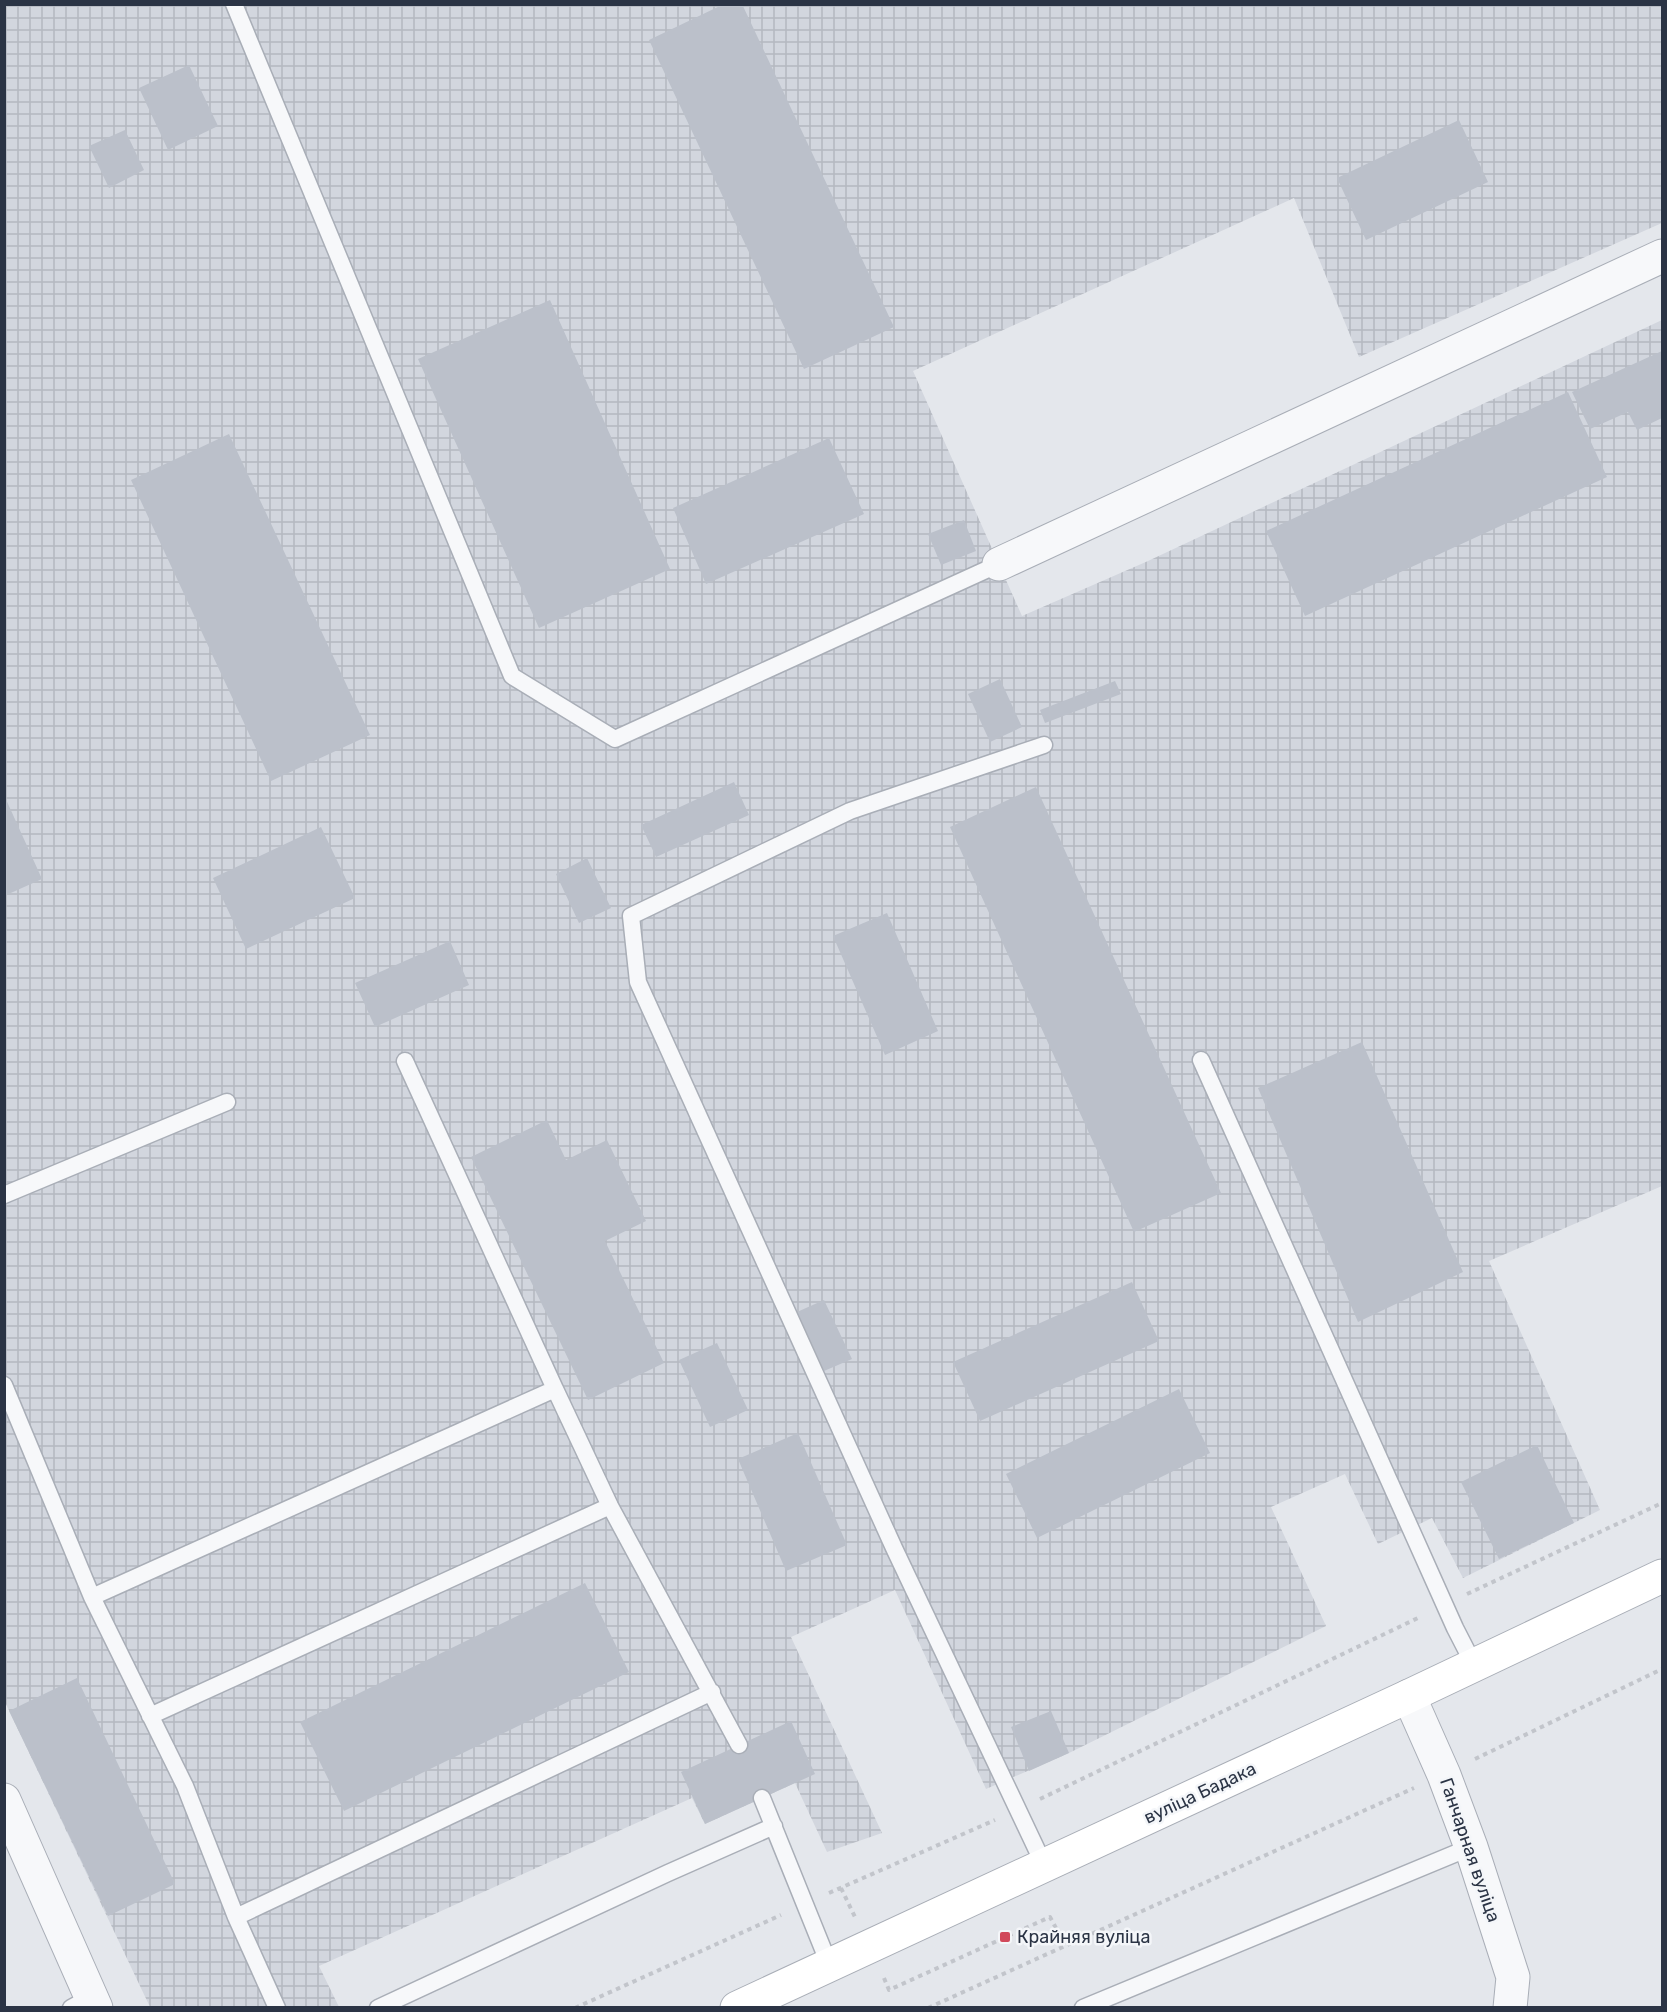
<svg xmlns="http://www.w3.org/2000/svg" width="1667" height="2012" font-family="Rubik,sans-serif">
<defs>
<pattern id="industrial-grid" width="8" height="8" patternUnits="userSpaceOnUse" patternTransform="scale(1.5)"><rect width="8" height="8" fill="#d2d6de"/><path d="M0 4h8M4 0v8" fill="none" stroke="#b4b8c0"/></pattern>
</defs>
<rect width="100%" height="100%" fill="#e4e7ec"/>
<!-- industrial -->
<path fill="url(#industrial-grid)" d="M4,5H1662V223L1359,357L1294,198L913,371L1022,616L1148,561L1662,320V1186L1489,1261L1600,1510L1463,1578L1432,1518L1378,1544L1345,1474L1271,1507L1326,1626L1069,1753L986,1789L895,1590L791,1637L882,1833L827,1852L795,1783L705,1824L692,1798L319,1966L339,2007H150L5,1702Z"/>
<!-- building -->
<path fill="#bbc0ca" d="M724,4H742L894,327L804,369L649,40Z
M189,65L218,126L168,150L139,88Z
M1459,120L1488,182L1366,240L1337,178Z
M125,130L144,170L109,188L89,146Z
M550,300L670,569L539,628L418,359Z
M1662,351V418L1637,430L1628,412L1590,429L1572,392Z
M1568,392L1607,477L1305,616L1266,531Z
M229,434L370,735L271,781L131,480Z
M829,438L864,514L706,584L673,508Z
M964,520L976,551L941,565L928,534Z
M1000,679L1022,727L990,742L968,694Z
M1115,681L1121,694L1045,723L1040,710Z
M734,782L749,815L656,857L641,825Z
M1036,787L1221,1193L1134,1232L950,827Z
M4,795L42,879L4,896Z
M321,827L355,898L246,949L213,878Z
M587,858L611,908L579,923L556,874Z
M887,913L938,1031L885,1055L833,936Z
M450,941L469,985L375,1027L355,983Z
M1362,1042L1463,1272L1358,1322L1258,1088Z
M547,1120L566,1160L607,1140L646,1221L605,1241L664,1363L588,1400L471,1157Z
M1132,1282L1159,1341L980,1421L953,1362Z
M824,1300L852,1359L824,1371L797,1312Z
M717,1343L748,1410L710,1427L679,1360Z
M1179,1389L1210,1453L1037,1538L1006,1474Z
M798,1433L847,1545L786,1571L738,1459Z
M1537,1445L1574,1523L1499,1559L1461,1482Z
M585,1583L629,1672L344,1811L300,1722Z
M77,1678L175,1884L108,1916L9,1711Z
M1051,1711L1069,1753L1029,1771L1011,1727Z
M791,1721L815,1774L705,1824L681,1772Z"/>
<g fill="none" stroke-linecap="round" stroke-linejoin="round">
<!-- service casing -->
<g stroke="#a9aeb7" stroke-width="19">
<path id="service" d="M234,4L512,676L615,739L999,564
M1044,745L850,811L631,916L638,982L894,1548L1044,1865
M1201,1060L1455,1628L1474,1665
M405,1061L555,1389
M4,1195L227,1102
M4,1385L92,1597
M150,1716L610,1506
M762,1798L829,1964
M236,1917L712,1692
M71,2008L91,1997
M277,2008L236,1917L185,1786L92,1597L555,1389L610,1506L739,1745
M378,2008L668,1873L774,1826
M1083,2008L1471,1847"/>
</g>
<!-- minor casing -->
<g stroke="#a9aeb7" stroke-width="35">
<path id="minor" d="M999,564L1662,256
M1409,1696L1444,1775L1471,1847L1513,1977L1510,2008
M4,1800L96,2008"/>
</g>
<!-- secondary casing -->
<g stroke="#a9aeb7" stroke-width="35">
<path id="secondary" d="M737,2008L1409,1696L1662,1576"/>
</g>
<!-- path -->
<path stroke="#c2c5cb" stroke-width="4" stroke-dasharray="4.5 4.5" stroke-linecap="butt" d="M1467,1594L1662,1503
M1475,1759L1662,1669
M1040,1799L1420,1617
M841,1888L855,1917
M829,1893L995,1820
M884,1978L889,1990L1050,1917L1065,1945
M575,2008L781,1915
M928,2008L1414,1788"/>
<!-- service -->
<use href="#service" stroke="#f7f8fa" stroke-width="16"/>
<!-- minor -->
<use href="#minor" stroke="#f7f8fa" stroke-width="33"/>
<!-- secondary -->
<use href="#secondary" stroke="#fff" stroke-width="33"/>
</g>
<!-- markers -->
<rect fill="#d1495b" stroke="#f4f6f9" stroke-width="2" x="999" y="1931" width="12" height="12" rx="3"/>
<g text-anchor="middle" stroke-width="5" stroke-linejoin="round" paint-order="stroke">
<!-- street labels -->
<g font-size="18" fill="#2b3445" stroke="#f4f6f9">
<text transform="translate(1200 1793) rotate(-25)" y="6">вуліца Бадака</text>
<text transform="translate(1470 1850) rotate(71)" y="6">Ганчарная вуліца</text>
</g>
<!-- poi labels -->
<g font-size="18" fill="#2b3445" stroke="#f4f6f9" text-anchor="start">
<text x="1017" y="1943">Крайняя вуліца</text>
</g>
</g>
<!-- border -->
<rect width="1667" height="2012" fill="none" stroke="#2b3445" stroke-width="12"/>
</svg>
